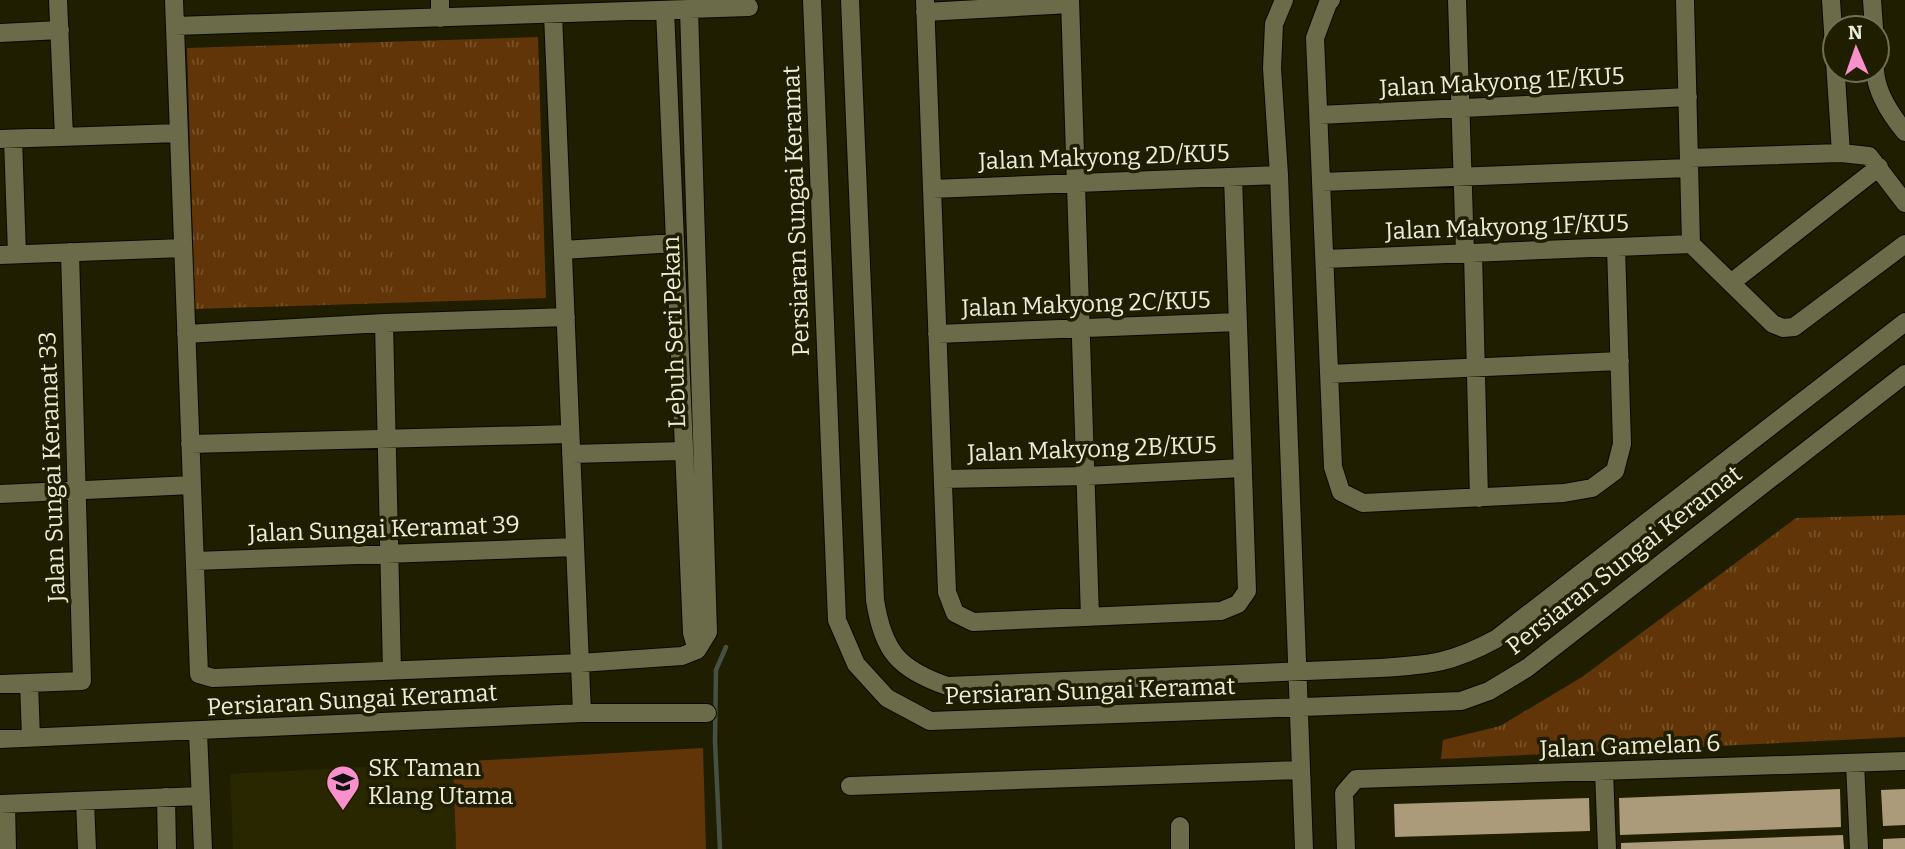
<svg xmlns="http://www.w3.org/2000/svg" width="1905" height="849" font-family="Bitter,serif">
<defs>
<pattern id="grass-tufts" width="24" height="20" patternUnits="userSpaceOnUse" patternTransform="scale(1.75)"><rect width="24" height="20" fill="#613507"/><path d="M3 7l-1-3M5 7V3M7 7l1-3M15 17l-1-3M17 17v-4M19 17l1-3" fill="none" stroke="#78522b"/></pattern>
</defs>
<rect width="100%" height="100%" fill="#1f1e00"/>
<!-- built -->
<path fill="#282700" d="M453,762L456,849H233L230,774Z"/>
<!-- grass -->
<path fill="url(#grass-tufts)" d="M538,37L546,298L195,309L187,48Z
M1905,515V737L1441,759L1443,740L1500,726L1582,677L1796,518Z"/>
<!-- pitch -->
<path fill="#613507" d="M703,748L706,849H456L453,762Z"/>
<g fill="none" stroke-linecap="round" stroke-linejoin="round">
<!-- stream -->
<path stroke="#465144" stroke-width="4.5" d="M720,849L715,741L716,670L726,647"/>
</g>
<!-- building -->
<path fill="#ac9b7a" d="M1840,789L1841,827L1620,835L1619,798Z
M1905,789V825L1883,826L1881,790Z
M1589,798L1590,831L1395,837L1394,804Z
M1843,835L1844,849H1621V843Z
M1905,838V849H1883V839Z"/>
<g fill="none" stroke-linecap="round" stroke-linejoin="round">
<!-- minor casing -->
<g stroke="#090800" stroke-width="20">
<path id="minor" d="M58,0L64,137
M174,0L199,674L213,678L580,663L682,656L697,650
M440,0V18
M812,0L837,620L856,664L887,698L930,721L1461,701L1489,691L1527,668L1905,374
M850,0L875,600C883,651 898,669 947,686L1380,668C1430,665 1452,663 1496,639L1905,322
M925,0L947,592L955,613L973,622L1221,611L1238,604L1247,591L1233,177
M1070,0L1090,617
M1284,0L1274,24L1272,68L1279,175L1304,849
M1331,0L1328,3L1315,38L1333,467L1341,492L1363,503L1564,493L1592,488L1615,471L1622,444L1616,247
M1457,0L1465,253
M1685,0L1691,244
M1831,0L1841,153
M1872,0L1874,28
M689,9L708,632L697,650
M665,10L692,633L697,650
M925,12L1070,4
M553,14L582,713
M175,26L749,7
M0,33L60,30
M1875,70C1876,92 1891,115 1905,132
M1319,115L1688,97
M0,139L179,133
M13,139L17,254
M1689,158L1841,153L1869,156L1905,203
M1321,182L1689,168
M932,189L1279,175
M1691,244L1773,324L1783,328L1794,327L1905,244
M563,250L675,243
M1473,253L1479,498
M0,255L183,248
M1325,259L1691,244
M1732,282L1879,167
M384,323L392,671
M186,334L384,323L566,317
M937,334L1238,322
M1329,374L1620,361
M190,444L570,434
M571,454L683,451
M943,479L1086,476L1243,468
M0,494L192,485
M195,561L575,547
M29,683L31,738
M0,684L82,681L70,252
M198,732L203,849
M0,739L582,713H707
M1855,763L1859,849
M1604,771L1607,849
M850,786L1301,770
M166,797L167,849
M85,801L87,849
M0,804L201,796
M6,804L7,849
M1180,826V849
M1346,849L1344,793L1356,779L1905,761"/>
</g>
<!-- minor -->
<use href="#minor" stroke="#6b6b4a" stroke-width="18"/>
</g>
<!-- icons -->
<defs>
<g id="school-pin" transform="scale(1.75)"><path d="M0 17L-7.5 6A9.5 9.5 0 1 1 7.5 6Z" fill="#f890cb" stroke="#1f1e00"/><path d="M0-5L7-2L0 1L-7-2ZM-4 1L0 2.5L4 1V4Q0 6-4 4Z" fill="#111"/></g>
</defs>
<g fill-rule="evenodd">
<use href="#school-pin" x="343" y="782"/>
</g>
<g text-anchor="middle" stroke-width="7" stroke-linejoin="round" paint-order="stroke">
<!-- street labels -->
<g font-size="24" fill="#ebecd9" stroke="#1f1e00">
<text transform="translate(1502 82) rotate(-3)" y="8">Jalan Makyong 1E/KU5</text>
<text transform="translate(1104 157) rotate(-2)" y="8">Jalan Makyong 2D/KU5</text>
<text transform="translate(796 211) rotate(-92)" y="8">Persiaran Sungai Keramat</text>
<text transform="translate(1507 227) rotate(-2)" y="8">Jalan Makyong 1F/KU5</text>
<text transform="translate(1086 304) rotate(-2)" y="8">Jalan Makyong 2C/KU5</text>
<text transform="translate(674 332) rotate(-92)" y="8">Lebuh Seri Pekan</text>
<text transform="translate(1092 449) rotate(-2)" y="8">Jalan Makyong 2B/KU5</text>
<text transform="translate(52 467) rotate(-92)" y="8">Jalan Sungai Keramat 33</text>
<text transform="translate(384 529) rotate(-2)" y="8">Jalan Sungai Keramat 39</text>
<text transform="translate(1624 560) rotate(-38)" y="8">Persiaran Sungai Keramat</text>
<text transform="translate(1090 691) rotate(-2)" y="8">Persiaran Sungai Keramat</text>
<text transform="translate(352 700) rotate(-3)" y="8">Persiaran Sungai Keramat</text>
<text transform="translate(1630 746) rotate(-2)" y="8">Jalan Gamelan 6</text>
</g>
<!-- poi labels -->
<g font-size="24" fill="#ebecd9" stroke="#1f1e00" text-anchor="start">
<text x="368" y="776">SK Taman<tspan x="368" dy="28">Klang Utama</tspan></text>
</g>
</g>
<!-- north arrow -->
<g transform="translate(1856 49) rotate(358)"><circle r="33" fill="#1f1e00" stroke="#717057" stroke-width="2"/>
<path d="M0-5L12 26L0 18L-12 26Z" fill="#f890cb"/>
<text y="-10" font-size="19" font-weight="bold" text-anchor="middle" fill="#ebecd9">N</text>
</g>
</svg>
